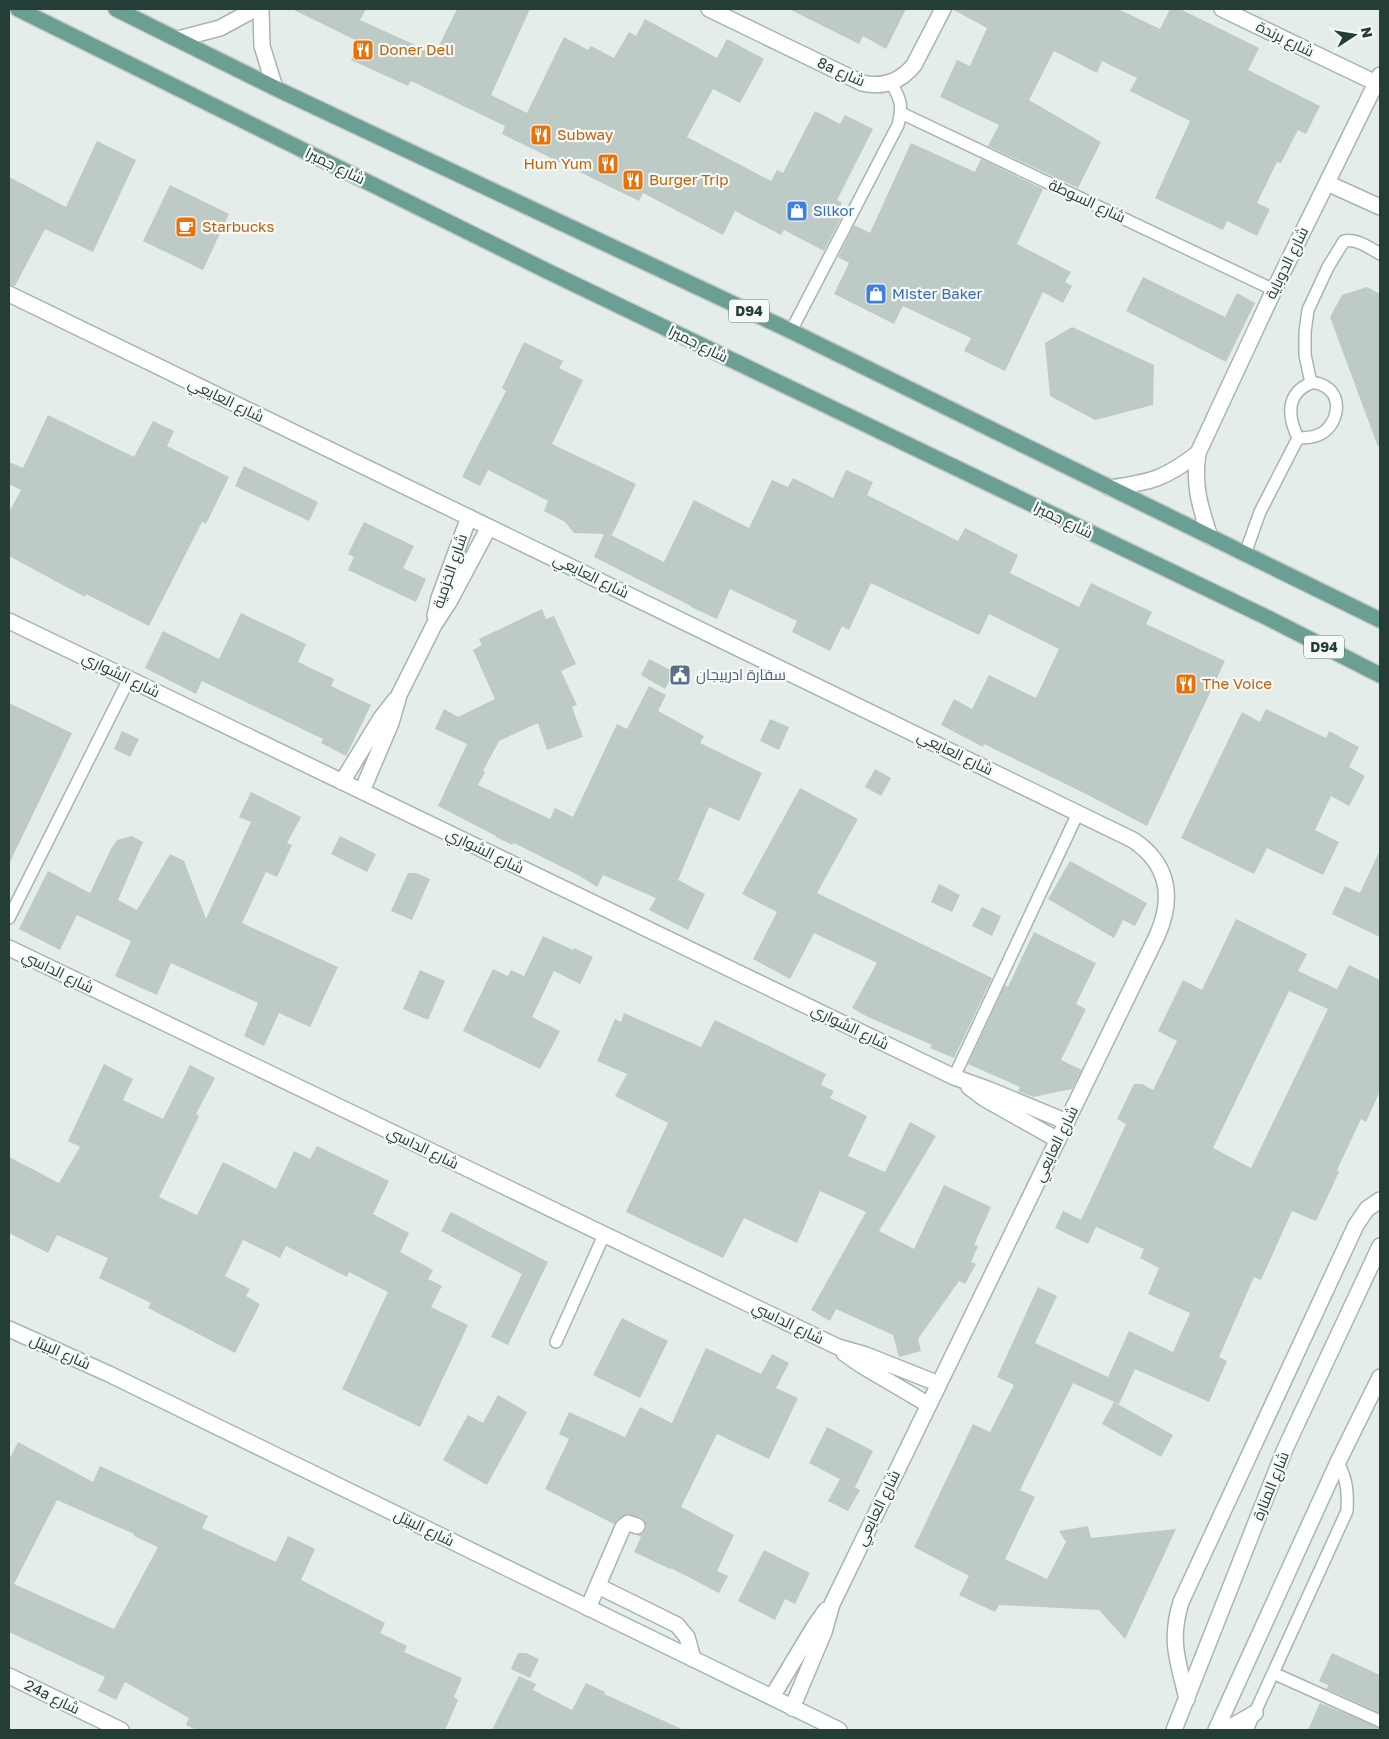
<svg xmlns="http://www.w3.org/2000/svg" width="1389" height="1739" font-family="'Golos Text',Cairo,sans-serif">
<rect width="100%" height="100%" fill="#e4ede9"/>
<!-- building -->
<path fill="#bdcac5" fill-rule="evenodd" d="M292,9H366L360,20L435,54L457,9H530L491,95L527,113L564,37L588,50L591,46L614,58L629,32L636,36L645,19L717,58L727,39L764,59L740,103L713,89L687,137L771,181L777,170L783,173L815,111L840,124L845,115L873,129L837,200L842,203L835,216L841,218L824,251L784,230L781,235L735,211L723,235L643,193L639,201L502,134L505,126L411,81L408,86L351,60L359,42Z
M789,9H906L886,49L863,36L859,44Z
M952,9H1118L1160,29L1170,9H1180L1259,48L1248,70L1320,106L1306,134L1298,130L1281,163L1277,162L1257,203L1270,209L1257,236L1227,221L1223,230L1155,198L1190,121L1130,91L1137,78L1102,61L1097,73L1054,51L1029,100L1101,142L1078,188L988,146L999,125L940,97L957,60L970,66L987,28Z
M97,141L136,160L93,252L45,229L15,286L9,285V177L66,207Z
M911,143L975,172L981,159L1043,189L1017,244L1071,272L1065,282L1072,286L1063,303L1043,292L1005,371L964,351L971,338L903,306L894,324L834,294L849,263L838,257L854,225L870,233Z
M170,185L229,214L203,270L143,241Z
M1143,277L1225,317L1237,293L1255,303L1226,362L1126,311Z
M1367,287L1380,294V446L1378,447L1330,317L1342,295Z
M1072,327L1154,365L1153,405L1095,420L1050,396L1045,343Z
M524,342L563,361L559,368L583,380L552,444L636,484L612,535L609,534L664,562L694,500L749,528L772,480L788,487L793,478L833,498L846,470L873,482L867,495L958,541L965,528L1018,555L1010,573L1079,607L1091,583L1152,612L1146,624L1225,661L1147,826L1086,794L984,744L983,747L941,725L954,699L972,709L989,675L1036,698L1059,649L989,614L979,635L871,583L849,630L842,626L830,651L792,632L797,621L730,589L717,619L691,607V606L594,557L604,534L574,533L565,522L544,511L548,501L488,470L480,486L462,477L506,391L502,388Z
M48,415L134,457L153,421L174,431L167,446L229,477L206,524L202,522L149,626L86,594L85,597L9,556V512L21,490L9,484V462L23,468Z
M244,466L318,502L309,521L235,486Z
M364,522L414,546L403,568L426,579L416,602L348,570L354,557L348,554Z
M542,609L546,619L554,616L576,664L561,671L577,705L572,707L583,737L547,750L538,723L499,741L483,771L485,772L478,785L550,819L555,808L573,817L617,724L627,729L649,686L666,695L658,711L704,736L700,743L762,773L739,821L709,807L678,880L705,894L688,930L649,910L656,898L603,875L597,887L578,875L514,843L512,845L496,837V836L438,806L467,744L435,729L444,709L458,717L495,699L473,650L482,645L479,639Z
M241,613L306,644L298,662L334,679L331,686L371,705L346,756L321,743L323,739L202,681L196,694L145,668L163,631L219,659Z
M649,659L674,672L665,689L641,675Z
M9,703L72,733L9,864Z
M1266,709L1326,738L1329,731L1359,747L1349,767L1365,776L1349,806L1331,796L1315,830L1339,842L1323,875L1267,848L1254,874L1181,838L1242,712L1260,722Z
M770,719L789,727L779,750L760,741Z
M122,731L139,739L130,757L114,749Z
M875,769L891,778L881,796L865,787Z
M800,788L858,819L817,893L992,978L954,1058L930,1048L932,1045L868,1017L852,1008L877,963L814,933L790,979L753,959L777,912L742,894Z
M251,792L301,817L287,843L292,845L277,877L266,872L242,923L338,967L310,1027L279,1013L264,1046L244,1036L258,1003L171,963L157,995L115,976L131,941L77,915L60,950L19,929L48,871L90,893L111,849L117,840L132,836L143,842L118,900L137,910L170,854L184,861L206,919L251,822L239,817Z
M340,836L376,854L367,872L331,854Z
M1380,850V937L1332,914L1345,886L1360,893Z
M1070,861L1147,903L1135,926L1123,920L1114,938L1048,899Z
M408,873H416L430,879L412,920L391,911Z
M939,884L960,895L952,912L931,902Z
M982,907L1001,916L992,936L972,926Z
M1236,919L1307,954L1298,971L1337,989L1349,965L1380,980V1091L1366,1122L1361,1119L1337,1170L1339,1172L1316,1221L1292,1211L1261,1280L1254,1277L1219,1357L1227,1361L1209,1402L1135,1369L1119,1404L1073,1383L1020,1490L1035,1497L1005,1559L1047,1579L1066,1542L1059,1531L1088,1526L1091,1538L1176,1529L1125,1639L1099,1610L999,1605L995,1612L959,1595L969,1576L914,1547L973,1424L990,1432L1014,1385L997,1377L1038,1287L1057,1296L1035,1343L1108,1377L1129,1331L1173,1352L1190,1313L1148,1294L1159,1268L1140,1258L1144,1249L1081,1220L1126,1124L1117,1119L1134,1084H1142L1153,1090L1177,1041L1158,1031L1183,980L1202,990ZM1289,991L1328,1009L1251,1168L1213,1148Z
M1034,932L1096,963L1076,1004L1086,1009L1061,1060L1082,1070L1072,1089L1033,1097L1018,1091L1020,1087L968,1064L1005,985L1008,987Z
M543,936L573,950L574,948L593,957L580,984L554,971L532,1017L560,1031L540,1069L463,1031L493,969L508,976L511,970L524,976Z
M420,970L445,981L428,1020L403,1009Z
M624,1013L701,1047L715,1020L826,1074L821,1085L834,1091L830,1098L867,1116L848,1156L885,1172L910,1122L936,1136L879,1231L914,1249L944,1185L991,1207L974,1245L978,1246L971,1262L976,1264L965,1284L959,1281L918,1339L921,1351L899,1357L893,1335L836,1309L830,1321L811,1310L866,1212L820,1191L797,1243L744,1218L723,1258L626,1212L668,1123L615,1096L627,1074L597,1061L615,1019L621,1022Z
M104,1064L133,1079L123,1100L163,1119L190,1065L215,1078L196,1114L199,1116L159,1197L197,1215L223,1162L276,1189L294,1151L310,1159L317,1146L389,1181L373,1214L409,1233L400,1252L433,1270L428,1279L442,1286L431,1307L468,1325L420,1427L342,1389L388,1292L349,1272L347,1277L286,1246L280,1258L243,1240L225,1276L250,1289L246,1296L260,1304L235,1353L148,1308L151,1303L99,1278L108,1258L57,1235L48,1253L9,1233V1157L59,1183L80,1147L68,1141Z
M1063,1211L1096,1227L1088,1244L1055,1228Z
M451,1212L548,1262L508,1345L491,1337L522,1274L441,1231Z
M622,1318L668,1341L640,1398L593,1375Z
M706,1348L761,1374L772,1354L789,1363L776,1388L798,1398L769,1459L717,1434L681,1507L734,1535L717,1571L728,1576L719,1593L671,1568L670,1569L634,1552L641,1537L637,1535L643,1533L646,1528L644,1520L640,1517L626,1514L617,1520L614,1524L545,1489L569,1439L559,1434L569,1412L625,1437L640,1407L672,1423Z
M498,1395L527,1412L487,1485L443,1460L468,1415L483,1423Z
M1114,1402L1173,1435L1161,1457L1102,1424Z
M827,1427L873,1451L855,1487L809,1463Z
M18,1442L93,1482L100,1466L208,1516L202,1528L276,1562L288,1536L315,1549L301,1580L385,1623L380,1633L407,1646L404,1652L462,1678L454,1697L458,1700L445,1730H196L186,1725L189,1718L125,1682L116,1700L98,1691L105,1677L9,1632V1460ZM57,1500L134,1534V1536L158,1547L114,1629L14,1584Z
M840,1479L860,1490L848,1511L828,1501Z
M764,1550L810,1573L795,1604L785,1599L775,1620L738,1601Z
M518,1653H526L539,1659L530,1678L511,1669Z
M1332,1653L1380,1675V1713L1327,1689L1328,1685L1319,1681Z
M519,1676L536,1684L533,1690L572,1710L586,1683L605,1692L604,1694L684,1730H492Z
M1320,1703L1380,1728V1730H1308Z"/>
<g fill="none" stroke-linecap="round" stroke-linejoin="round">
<!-- lane casing -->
<g stroke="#a7b5b0" stroke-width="14">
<path id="lane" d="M901,113L1274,290
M791,331L898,125C903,107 901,99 891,83
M1311,383L1305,355V332L1308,310L1328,267L1344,241C1356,238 1370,248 1380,254
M1311,383C1316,382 1321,384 1326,387C1344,398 1337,428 1318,435C1312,438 1304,438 1298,438C1288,417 1285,394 1311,383Z
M1245,554L1260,512L1298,438
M9,918L129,679
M954,1077L1078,813
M556,1342L604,1235
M1273,1673L1380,1721
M1247,1730L1347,1511C1348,1491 1347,1480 1338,1462"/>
</g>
<!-- street casing -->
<g stroke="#a7b5b0" stroke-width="18">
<path id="street" d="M261,9L262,46L275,88
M709,9L862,83C883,88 900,82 914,65L943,9
M1222,9L1376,83
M178,39L220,28L255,9
M1327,183L1380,207
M9,294L1133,840C1169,864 1174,898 1157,936L832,1604L824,1632L792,1708
M1110,488C1151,482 1165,479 1198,453
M1210,537C1200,506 1193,486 1198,453L1274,290L1380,75
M435,616L439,598L469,517
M9,621L954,1077L990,1090L1067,1122
M342,782L381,718L395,700
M362,791L391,723L399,695L434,625L449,602L489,527
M9,948L838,1347L866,1355L939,1384
M969,1087L985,1099L1058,1140
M844,1353L861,1365L929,1405
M598,1586L677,1625L687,1637L693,1659
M588,1608L623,1527L628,1523L637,1526
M9,1676L121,1730
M772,1697L814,1627L826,1610
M1187,1699C1178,1661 1169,1641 1181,1602L1356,1225L1367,1209L1380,1200"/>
</g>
<!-- secondary casing -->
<g stroke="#a4b8b1" stroke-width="18">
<path id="secondary" d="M9,1329L109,1374L839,1730
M1174,1730L1285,1449L1380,1246
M1216,1730L1338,1462L1380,1377
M1225,1730L1255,1713"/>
</g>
<!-- primary casing -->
<g stroke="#c2c9c7" stroke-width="18">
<path id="primary" d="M18,9L547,271L1268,618L1380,675
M116,9L275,88L791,331L1380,620"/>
</g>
<!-- lane -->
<use href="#lane" stroke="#fff" stroke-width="11"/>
<!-- street -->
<use href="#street" stroke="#fff" stroke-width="15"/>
<!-- secondary -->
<use href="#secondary" stroke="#fff" stroke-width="15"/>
<!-- primary -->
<use href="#primary" stroke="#6c9f93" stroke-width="15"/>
</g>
<!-- icons -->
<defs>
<g id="restaurant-square" transform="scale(1.125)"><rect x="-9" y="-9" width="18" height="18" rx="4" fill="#e8710a" stroke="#f5f9f7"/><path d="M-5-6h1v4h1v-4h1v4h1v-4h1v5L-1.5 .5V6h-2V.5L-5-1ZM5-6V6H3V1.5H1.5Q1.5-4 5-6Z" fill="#fff"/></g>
<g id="shop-square" transform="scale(1.125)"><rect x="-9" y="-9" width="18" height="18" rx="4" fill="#3f7fe0" stroke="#f5f9f7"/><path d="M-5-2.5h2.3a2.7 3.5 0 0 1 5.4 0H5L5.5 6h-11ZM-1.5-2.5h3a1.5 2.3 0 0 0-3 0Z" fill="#fff"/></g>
<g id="cafe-square" transform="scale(1.125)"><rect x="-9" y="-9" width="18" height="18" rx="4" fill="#e8710a" stroke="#f5f9f7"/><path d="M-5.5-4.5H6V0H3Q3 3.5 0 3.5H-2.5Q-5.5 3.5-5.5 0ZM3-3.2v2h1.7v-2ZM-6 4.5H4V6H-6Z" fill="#fff"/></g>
<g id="civic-square" transform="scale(1.125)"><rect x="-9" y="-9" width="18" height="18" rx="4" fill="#5c6f8a" stroke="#f5f9f7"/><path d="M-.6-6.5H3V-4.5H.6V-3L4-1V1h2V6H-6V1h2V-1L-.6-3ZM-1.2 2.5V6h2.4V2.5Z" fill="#fff"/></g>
</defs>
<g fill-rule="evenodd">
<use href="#restaurant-square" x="363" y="50"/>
<use href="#restaurant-square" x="541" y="135"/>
<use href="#restaurant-square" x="608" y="164"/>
<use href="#restaurant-square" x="633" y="180"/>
<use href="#shop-square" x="797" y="211"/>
<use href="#cafe-square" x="186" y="227"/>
<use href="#shop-square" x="876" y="294"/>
<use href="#civic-square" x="680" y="675"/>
<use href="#restaurant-square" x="1186" y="684"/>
</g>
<g text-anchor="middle" stroke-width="4.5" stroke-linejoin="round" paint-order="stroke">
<!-- shield labels -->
<g fill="#f5f9f7" stroke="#637571" stroke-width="1">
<rect x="729" y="299.5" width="40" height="23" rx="4"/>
<rect x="1304" y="635.5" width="40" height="23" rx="4"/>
</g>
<g font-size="14" font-weight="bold" fill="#253d37">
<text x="749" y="316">D94</text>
<text x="1324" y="652">D94</text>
</g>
<!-- street labels -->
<g font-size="15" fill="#253d37" stroke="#f5f9f7">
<text transform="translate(1285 39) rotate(26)" y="5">شارع برندة</text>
<text transform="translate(841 72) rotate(24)" y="5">8a شارع</text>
<text transform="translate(335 166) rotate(26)" y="5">شارع جميرا</text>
<text transform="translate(1087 201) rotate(25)" y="5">شارع السوطة</text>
<text transform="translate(1287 263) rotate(-64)" y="5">شارع الدوباية</text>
<text transform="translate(698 344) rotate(26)" y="5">شارع جميرا</text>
<text transform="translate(226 400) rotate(26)" y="5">شارع العايعي</text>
<text transform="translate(1063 520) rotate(26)" y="5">شارع جميرا</text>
<text transform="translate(450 571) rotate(-71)" y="5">شارع الخزمية</text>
<text transform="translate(591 576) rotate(26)" y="5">شارع العايعي</text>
<text transform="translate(121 675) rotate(26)" y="5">شارع الشواري</text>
<text transform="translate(955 753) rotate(26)" y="5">شارع العايعي</text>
<text transform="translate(485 851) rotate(26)" y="5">شارع الشواري</text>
<text transform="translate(58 972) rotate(26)" y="5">شارع الداسي</text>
<text transform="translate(850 1027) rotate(26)" y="5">شارع الشواري</text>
<text transform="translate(1056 1144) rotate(-64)" y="5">شارع العايعي</text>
<text transform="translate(423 1148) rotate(26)" y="5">شارع الداسي</text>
<text transform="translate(788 1323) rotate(26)" y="5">شارع الداسي</text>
<text transform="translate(60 1352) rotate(24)" y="5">شارع البيتل</text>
<text transform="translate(1271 1486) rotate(-68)" y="5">شارع المنارة</text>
<text transform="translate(878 1508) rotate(-64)" y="5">شارع العايعي</text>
<text transform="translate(424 1528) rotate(26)" y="5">شارع البيتل</text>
<text transform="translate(52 1697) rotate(26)" y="5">24a شارع</text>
</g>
<!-- food labels -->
<g font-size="15" fill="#c56008" stroke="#f5f9f7" text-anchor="start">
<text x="379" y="55">Doner Deli</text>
<text x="557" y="140">Subway</text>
<text x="592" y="169" text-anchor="end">Hum Yum</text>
<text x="649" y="185">Burger Trip</text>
<text x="202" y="232">Starbucks</text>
<text x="1202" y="689">The Voice</text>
</g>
<!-- shop labels -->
<g font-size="15" fill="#366cbe" stroke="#f5f9f7" text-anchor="start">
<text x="813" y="216">Silkor</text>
<text x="892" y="299">Mister Baker</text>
</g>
<!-- service labels -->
<g font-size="15" fill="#4e5e75" stroke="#f5f9f7" text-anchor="start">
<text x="696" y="680">سفارة ادربيجان</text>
</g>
</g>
<!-- border -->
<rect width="1389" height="1739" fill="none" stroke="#253d37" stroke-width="20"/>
<!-- north arrow -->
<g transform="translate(1354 35) rotate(78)" stroke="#f5f9f7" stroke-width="4" paint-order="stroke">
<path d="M0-4L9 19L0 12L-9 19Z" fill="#253d37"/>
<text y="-8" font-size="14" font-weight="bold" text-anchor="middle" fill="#253d37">N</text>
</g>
</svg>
